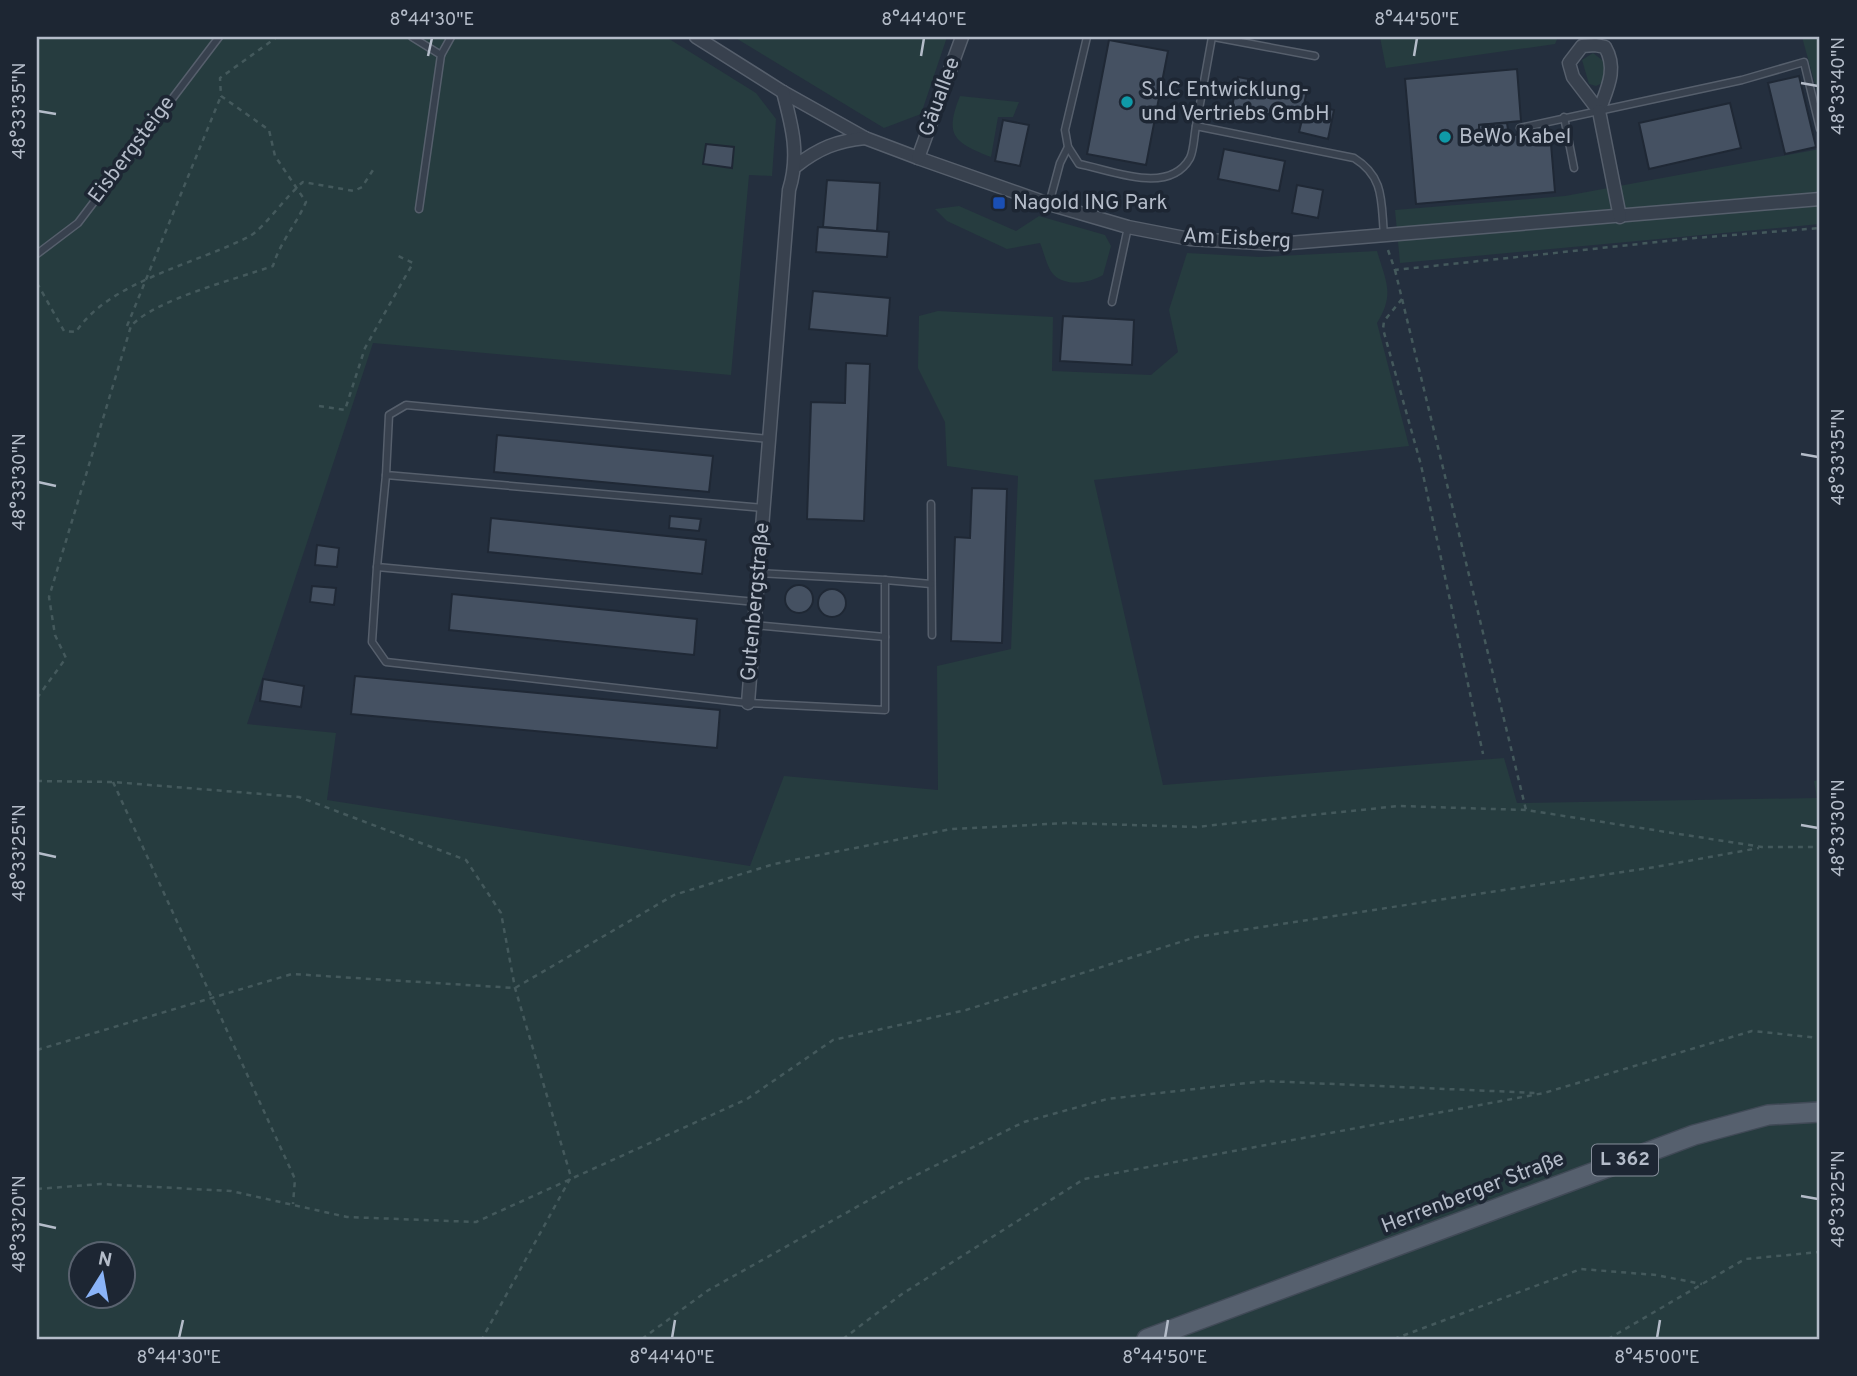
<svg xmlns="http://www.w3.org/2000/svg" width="1857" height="1376" font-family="Overpass,sans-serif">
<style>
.green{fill:#263c3f;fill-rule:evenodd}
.building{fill:#455162;stroke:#1f2835;stroke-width:2}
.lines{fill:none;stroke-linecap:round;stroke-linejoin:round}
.service-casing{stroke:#565f6c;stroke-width:9}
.minor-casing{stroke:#565f6c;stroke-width:15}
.primary-casing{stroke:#414a57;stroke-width:22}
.path{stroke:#44595c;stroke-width:2.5;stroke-dasharray:5 5;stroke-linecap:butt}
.service{stroke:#38414e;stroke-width:6}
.minor{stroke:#38414e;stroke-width:12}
.primary{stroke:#56606e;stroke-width:19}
.ticks{fill:none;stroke:#b4bcc9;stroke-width:2.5}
.culture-dot{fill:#0f9aa8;stroke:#1d2633;stroke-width:2.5}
.transit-dot{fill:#1a4fb4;stroke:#1d2633;stroke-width:2.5}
.labels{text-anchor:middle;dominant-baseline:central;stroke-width:7;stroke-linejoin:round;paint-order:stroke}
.shield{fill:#1d2633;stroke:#878f9c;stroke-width:2}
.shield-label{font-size:19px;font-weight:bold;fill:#b4bcc9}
.poi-label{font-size:21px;fill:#b4bcc9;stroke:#1d2633;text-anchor:start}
.street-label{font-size:21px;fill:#b4bcc9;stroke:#1d2633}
.neatline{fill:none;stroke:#b4bcc9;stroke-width:2.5}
.ticks-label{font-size:18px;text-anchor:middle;fill:#b4bcc9}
</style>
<rect width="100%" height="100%" fill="#242f3e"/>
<g class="green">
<path d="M37,37H229L237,39L239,37H666L756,93L776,119L772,176L749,175L731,375L373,343L247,724L336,733L327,800L750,866L784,776L938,790L937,666L1011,649L1018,476L947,466L945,422L918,368L919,316L938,311L1053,317L1052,371L1151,375L1178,352L1169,310L1187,253L1260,257L1377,251C1386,282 1395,294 1377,323L1409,446L1094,480L1163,785L1504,758L1517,803L1817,798L1814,781L1820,780V1339H37ZM80,1254H122V1296H80Z"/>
<polygon points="734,37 842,39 843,37 947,37 921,114 884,128"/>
<polygon points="1380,37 1558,37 1555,44 1386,68"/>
<polygon points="1802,37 1820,37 1820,102"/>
<polygon points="1593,53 1606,63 1602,83 1596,86 1589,84 1582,60"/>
<path d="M960,96L1019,102L1013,117H998L991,157C954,142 944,136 960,96Z"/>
<polygon points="1820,149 1820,224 1400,263 1395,210 1565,196"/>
<path d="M959,206L1016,231L1039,216L1105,235L1111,246L1103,275C1090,283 1066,287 1054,275C1047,268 1044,252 1040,243L1007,249L947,221L935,209Z"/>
</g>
<g class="building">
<polygon points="1109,40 1168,51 1146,165 1087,154"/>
<polygon points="1517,69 1521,121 1479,125 1480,138 1550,132 1555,192 1416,204 1405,79"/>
<polygon points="1799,76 1816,147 1785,154 1768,83"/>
<polygon points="1238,77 1307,90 1301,120 1232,107"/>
<polygon points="1730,103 1741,148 1649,169 1639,123"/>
<polygon points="1306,104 1334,110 1328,139 1299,132"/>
<polygon points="1003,120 1029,125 1020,166 995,161"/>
<polygon points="1507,123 1509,136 1480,138 1479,125"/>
<polygon points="706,144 734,147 732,168 703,164"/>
<polygon points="1224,149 1285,161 1279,191 1218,179"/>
<polygon points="827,180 880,183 877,231 823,227"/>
<polygon points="1297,185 1323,190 1318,218 1292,213"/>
<polygon points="818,227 889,232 887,257 816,252"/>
<polygon points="813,291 890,298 887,336 809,329"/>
<polygon points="1063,316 1134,320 1132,365 1060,361"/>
<polygon points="846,363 870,364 864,521 807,519 811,402 845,403"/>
<polygon points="497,435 713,456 709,492 494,472"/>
<polygon points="972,488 1007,489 1002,643 951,641 955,537 970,538"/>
<polygon points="670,516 701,519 699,531 669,528"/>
<polygon points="491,518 706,540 702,574 488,552"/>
<polygon points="317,545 339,548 337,567 315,565"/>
<circle cx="799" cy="599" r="14"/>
<polygon points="312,586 336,588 334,605 310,602"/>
<circle cx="832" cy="603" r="14"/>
<polygon points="452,594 697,619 694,655 449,630"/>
<polygon points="355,676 720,710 717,748 351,714"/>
<polygon points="263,679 304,686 301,707 260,701"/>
</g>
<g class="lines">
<g class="service-casing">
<g id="service">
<polyline points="412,37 441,55 419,209"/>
<path d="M1087,37L1065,130L1068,147L1079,164C1111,170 1169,196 1190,158C1194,150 1194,136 1196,126L1354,158C1385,177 1381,202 1384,235"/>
<polyline points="1214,37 1315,56"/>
<polyline points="441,55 451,37"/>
<polyline points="1564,117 1574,168"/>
<polyline points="1196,126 1212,37"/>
<polyline points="1520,128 1742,80 1804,62 1820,129"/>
<polyline points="1049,204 1060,163 1068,147"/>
<polyline points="37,254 78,223 219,37"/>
<polyline points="1112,302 1128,227"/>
<polyline points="386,475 377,567 756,602"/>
<polyline points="931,504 932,635"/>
<polyline points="764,508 386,475 389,415 406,405 769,439"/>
<polyline points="377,567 372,642 386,662 748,703 885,710 885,580 758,573"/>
<polyline points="885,580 931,584"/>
<polyline points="754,625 885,637"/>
</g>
</g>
<g class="minor-casing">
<g id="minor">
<polyline points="696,37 783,92 865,138 918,158 1049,204 1128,227 1190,239 1277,244 1820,199"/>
<path d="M1595,45L1605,47C1618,69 1607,89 1599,111L1573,77L1569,63L1582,46Z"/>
<polyline points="1599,111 1620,217"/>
<polyline points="918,158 962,37"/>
<path d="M796,166C819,148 837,141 865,138"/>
<path d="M748,703L789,190C800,155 792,126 783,92"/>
</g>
</g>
<g class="primary-casing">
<polyline id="primary" points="1147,1339 1694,1135 1768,1115 1820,1112"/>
</g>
<g class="path">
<polyline points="1388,250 1395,270 1695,238 1820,228"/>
<polyline points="1395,270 1526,810"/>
<path d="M37,283L64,331L76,332C109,281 199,263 250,236C264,228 287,195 303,182L354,191L362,187L373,170"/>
<polyline points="1402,299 1384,321 1383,329 1421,465 1483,754"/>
<polyline points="127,326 221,96"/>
<polyline points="319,406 345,410 365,348 413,263 396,255"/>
<path d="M37,698L66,658L55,635L49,597L131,326C154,300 236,279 273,266C280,242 296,225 306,202L275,156L269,130L221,96L220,78L277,37"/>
<polyline points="37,781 113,782 299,797 466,860 501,913 515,988 571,1177 482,1339"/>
<polyline points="113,782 295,1179 293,1204"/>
<polyline points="37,1050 292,974 515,988 674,895 774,864 951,829 1069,823 1196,827 1399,806 1526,810 1762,847 1820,847"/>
<polyline points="37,1189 100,1184 231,1191 347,1217 476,1222 747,1099 833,1040 966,1010 1196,937 1655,867 1759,848"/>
<polyline points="642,1339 707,1291 894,1186 1024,1122 1107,1099 1265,1081 1537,1093"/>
<polyline points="843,1339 902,1294 1084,1179 1544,1093 1752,1031 1820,1038"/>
<polyline points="1394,1339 1581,1269 1656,1275 1702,1284"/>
<polyline points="1608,1339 1745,1259 1820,1252"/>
</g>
<use href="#service" class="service"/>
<use href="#minor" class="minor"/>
<use href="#primary" class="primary"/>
</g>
<path class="ticks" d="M428,56L432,38M921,56L924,38M1414,56L1417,38M1801,83L1818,86M38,111L56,114M1801,454L1818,457M38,482L56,486M1801,825L1818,828M38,853L56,857M1801,1196L1818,1199M38,1224L56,1228M179,1338L183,1320M672,1338L675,1320M1165,1338L1168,1320M1657,1338L1660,1320"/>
<g class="culture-dot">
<circle cx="1127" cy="102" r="7"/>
<circle cx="1445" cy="137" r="7"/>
</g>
<rect class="transit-dot" x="992" y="196" width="14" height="14" rx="3.5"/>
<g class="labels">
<rect class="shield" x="1592" y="1144.5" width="66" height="31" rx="5"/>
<g class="shield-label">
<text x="1625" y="1160">L 362</text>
</g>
<g class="poi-label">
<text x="1141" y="90">S.I.C Entwicklung-<tspan x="1141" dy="24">und Vertriebs GmbH</tspan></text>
<text x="1459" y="137">BeWo Kabel</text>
<text x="1013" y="203">Nagold ING Park</text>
</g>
<g class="street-label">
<text transform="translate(940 97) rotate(-70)">Gäuallee</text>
<text transform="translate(132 150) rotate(-53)">Eisbergsteige</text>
<text transform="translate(1237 239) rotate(3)">Am Eisberg</text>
<text transform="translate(756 602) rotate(-85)">Gutenbergstraße</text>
<text transform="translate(1473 1193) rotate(-21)">Herrenberger Straße</text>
</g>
</g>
<rect width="1857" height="1376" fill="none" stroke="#1d2633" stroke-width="77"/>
<g transform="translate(102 1275) rotate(11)"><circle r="33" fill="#1d2633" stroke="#59626f" stroke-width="2"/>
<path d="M0-5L12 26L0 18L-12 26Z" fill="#8ab4f8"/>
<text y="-10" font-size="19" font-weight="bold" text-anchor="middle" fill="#b4bcc9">N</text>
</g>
<rect x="38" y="38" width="1780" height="1300" class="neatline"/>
<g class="ticks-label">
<text x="432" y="25">8°44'30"E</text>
<text x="924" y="25">8°44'40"E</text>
<text x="1417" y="25">8°44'50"E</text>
<text transform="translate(1838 86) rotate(-90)" y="6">48°33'40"N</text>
<text transform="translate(19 111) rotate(-90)" y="6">48°33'35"N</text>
<text transform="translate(1838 457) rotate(-90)" y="6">48°33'35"N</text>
<text transform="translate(19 482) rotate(-90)" y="6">48°33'30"N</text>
<text transform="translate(1838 828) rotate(-90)" y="6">48°33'30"N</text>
<text transform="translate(19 853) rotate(-90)" y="6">48°33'25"N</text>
<text transform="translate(1838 1199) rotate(-90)" y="6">48°33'25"N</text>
<text transform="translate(19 1224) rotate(-90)" y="6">48°33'20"N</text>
<text x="179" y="1363">8°44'30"E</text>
<text x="672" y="1363">8°44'40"E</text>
<text x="1165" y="1363">8°44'50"E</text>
<text x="1657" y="1363">8°45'00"E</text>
</g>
</svg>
